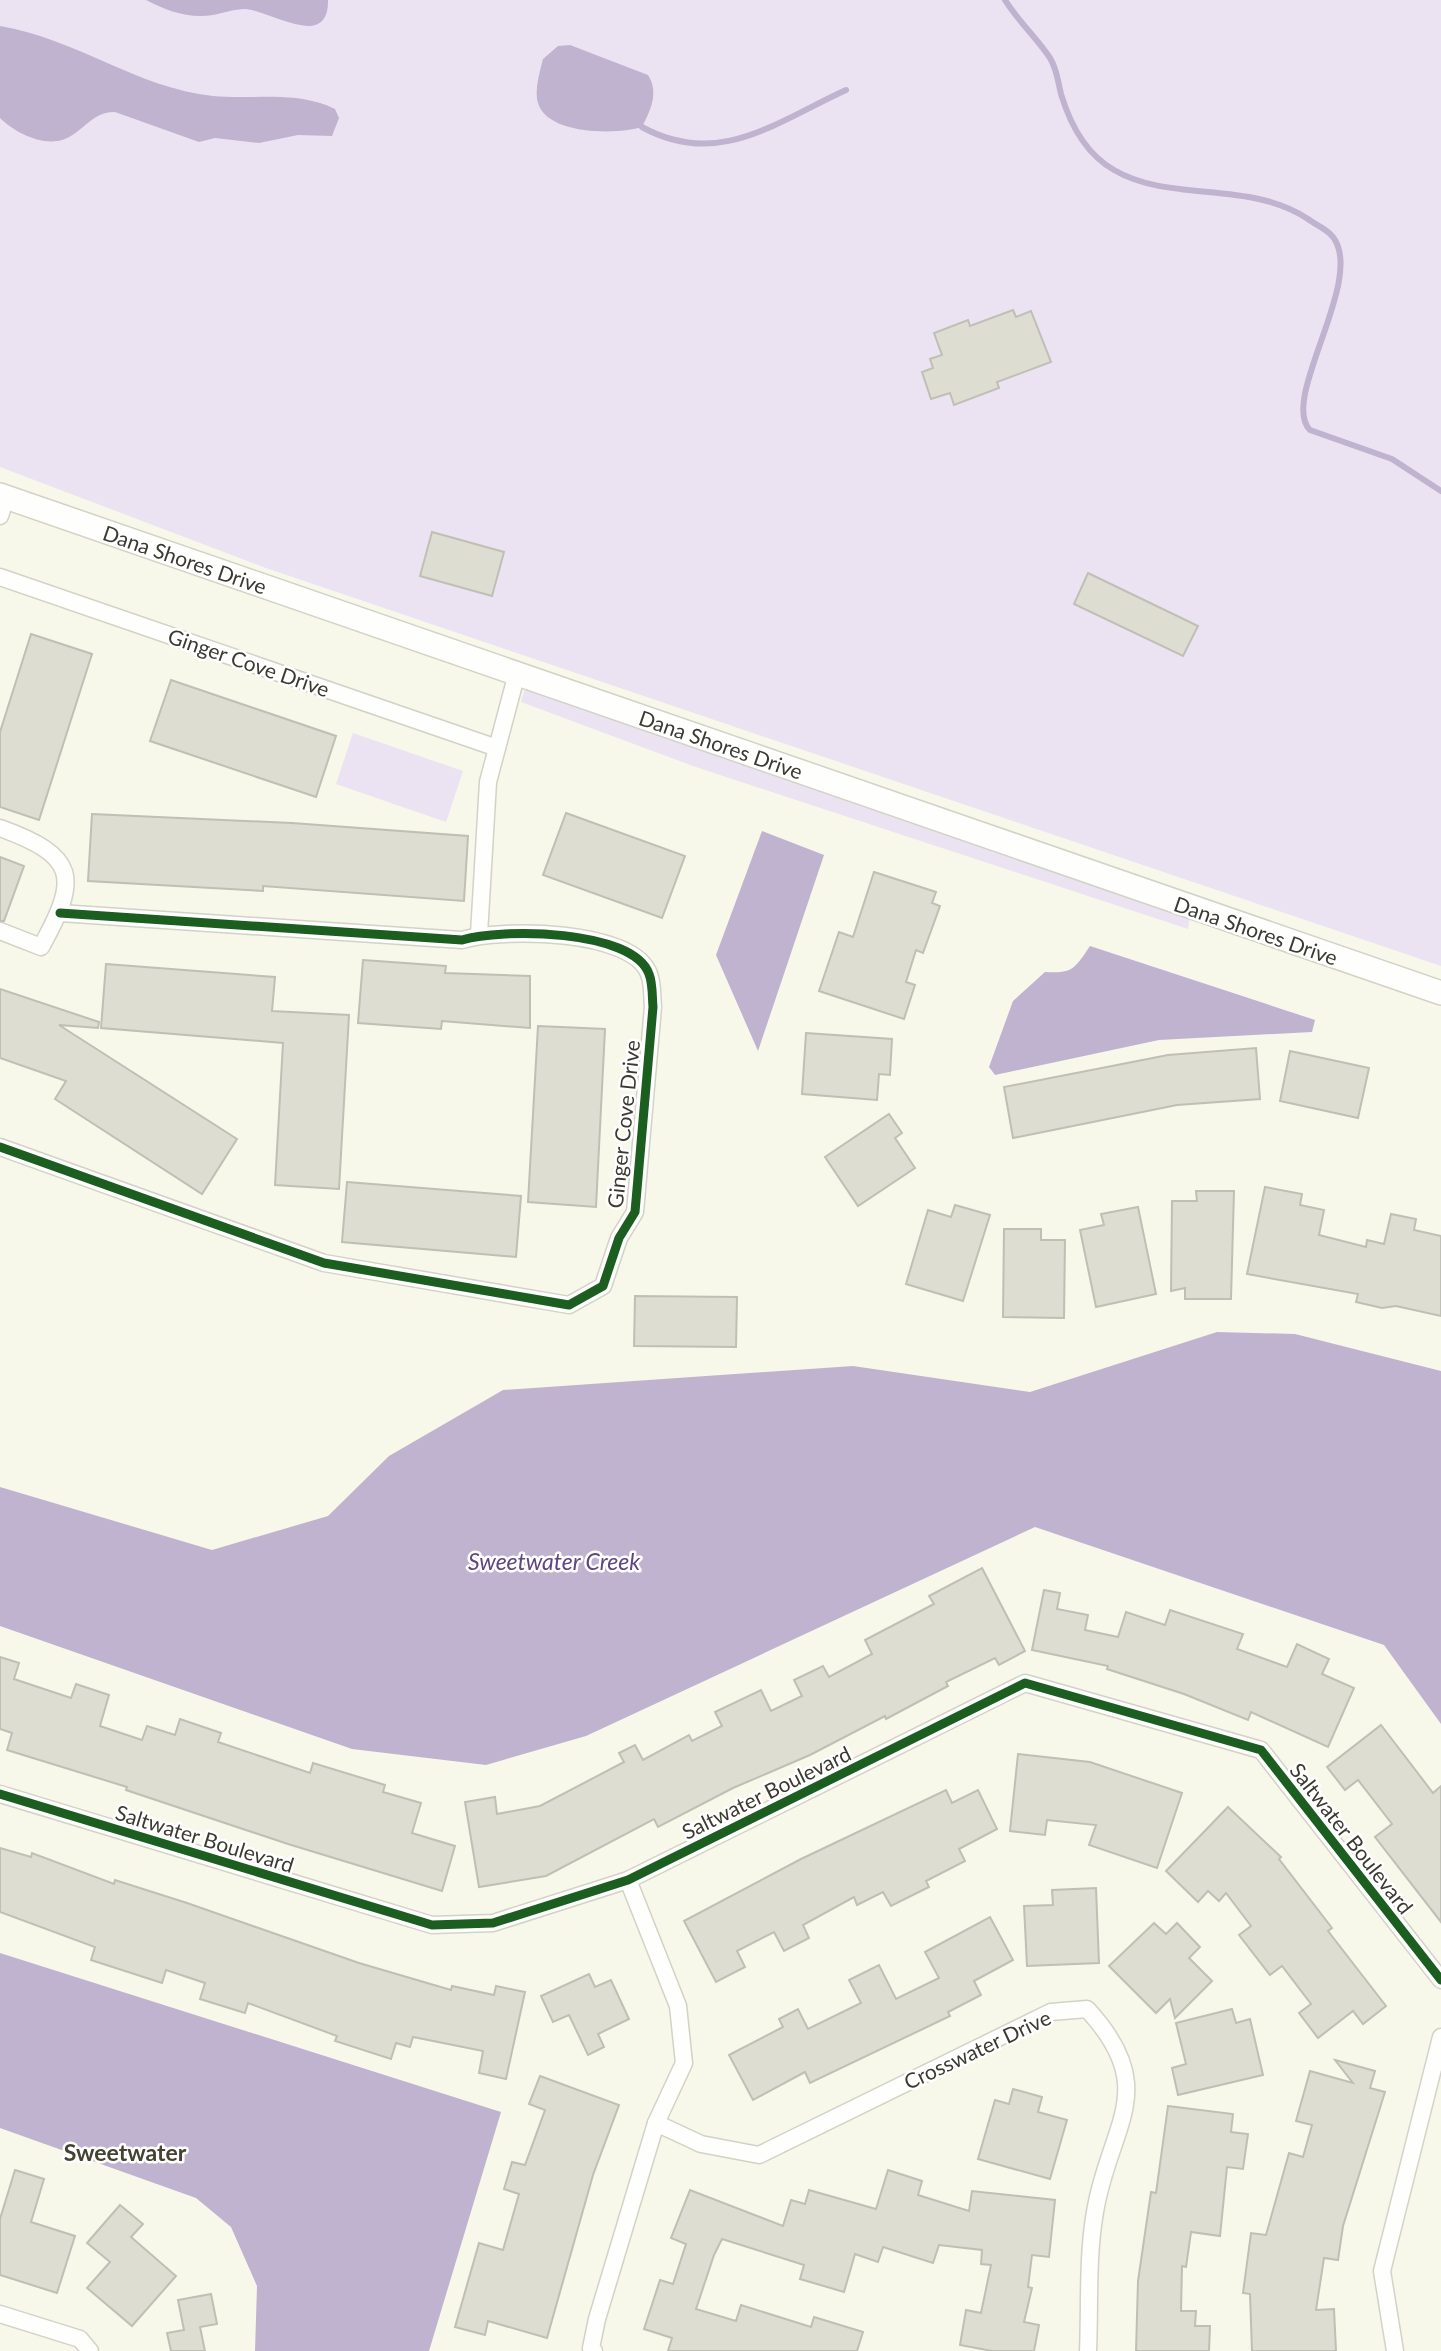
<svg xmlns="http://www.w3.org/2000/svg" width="1441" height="2351" font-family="Lato,sans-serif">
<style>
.green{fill:#ebe3f1}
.water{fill:#c0b3cf}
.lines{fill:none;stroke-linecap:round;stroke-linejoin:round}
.stream{stroke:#c0b3cf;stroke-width:6}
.building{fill:#ddddd2;stroke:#bfbfb5;stroke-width:2}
.street-casing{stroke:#d2d2c7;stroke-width:19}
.secondary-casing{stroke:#d2d2c7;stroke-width:26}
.street{stroke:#fefefc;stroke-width:16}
.secondary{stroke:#fefefc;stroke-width:23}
.cycleway-casing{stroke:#fff;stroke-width:13}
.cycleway{stroke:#1b5e20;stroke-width:9}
.labels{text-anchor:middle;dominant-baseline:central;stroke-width:5;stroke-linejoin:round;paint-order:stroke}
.street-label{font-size:21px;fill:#3b3a31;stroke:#fff}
.water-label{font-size:23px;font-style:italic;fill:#5f4581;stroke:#fff}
.neighbourhood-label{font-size:23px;font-weight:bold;fill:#44432f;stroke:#fff}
</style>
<rect width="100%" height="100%" fill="#f7f7ea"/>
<g class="green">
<polygon points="0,0 1441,0 1441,966 266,568 0,467"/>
<polygon points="525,688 1190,918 1188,929 693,766 521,702"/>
<polygon points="353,733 463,771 446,822 336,784"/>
</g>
<g class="water">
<path d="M146,0H328C329,52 269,10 245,9C235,9 223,13 213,15C189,19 167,11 146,0Z"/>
<path d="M0,26C75,38 137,88 213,96C254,100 296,90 335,109L339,118L332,136L298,135L259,143L215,138L199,142L115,112C92,111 82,134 62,140C41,146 14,132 0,118Z"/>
<path d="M570,45L648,75C659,92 651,110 642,127C617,135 547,135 538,103C534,91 540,71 543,59L558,46Z"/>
<polygon points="762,831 824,855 758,1051 716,955"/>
<path d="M1090,946L1315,1020L1312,1032L1159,1040L995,1075L989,1067L1013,1001L1045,972C1073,974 1075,968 1090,946Z"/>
<polygon points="1217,1332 1295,1334 1441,1371 1441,1724 1384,1645 1035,1527 586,1736 486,1765 352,1749 0,1626 0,1487 212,1550 328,1516 389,1456 503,1390 853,1366 1030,1392"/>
<polygon points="0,1953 501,2112 429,2351 255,2351 257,2286 231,2227 196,2198 0,2128"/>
</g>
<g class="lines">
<g class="stream">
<path d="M1005,0C1018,21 1037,38 1050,58C1057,69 1058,82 1061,94C1070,124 1086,154 1114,170C1170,203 1250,180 1308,219C1316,225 1327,229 1333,237C1366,280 1279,399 1310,430L1392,459L1441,491"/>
<path d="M642,127C718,169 776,122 846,90"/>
</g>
</g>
<g class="building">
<polygon points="1013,310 1016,317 1031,311 1051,362 997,382 999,388 954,405 950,393 931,399 922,372 933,368 930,359 942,355 934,333 968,320 970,326"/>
<polygon points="432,532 504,552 492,596 420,576"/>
<polygon points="1088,573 1198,626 1183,656 1074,604"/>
<polygon points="31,634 92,654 39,820 0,807 0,732"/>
<polygon points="171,680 336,736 316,797 150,741"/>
<polygon points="566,813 685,856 662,918 543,875"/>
<polygon points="92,814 292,823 468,836 464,901 263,886 263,891 88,881"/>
<polygon points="0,857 24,866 4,921 0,921"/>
<polygon points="874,872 936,892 932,903 940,906 923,953 916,950 906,982 915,985 904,1019 819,991 839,932 853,937"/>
<polygon points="363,960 446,966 445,973 530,976 530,1028 442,1021 441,1029 358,1023"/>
<polygon points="106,964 275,977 272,1011 349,1015 339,1189 275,1185 283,1043 101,1028"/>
<polygon points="0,989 99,1022 98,1028 59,1025 237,1139 202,1194 55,1099 66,1081 0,1058"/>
<polygon points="538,1026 605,1029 596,1207 528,1202"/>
<polygon points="806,1033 892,1039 890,1075 879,1074 877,1100 802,1094"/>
<polygon points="1256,1048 1260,1099 1177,1105 1013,1138 1004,1087 1168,1055"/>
<polygon points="1290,1051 1369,1068 1358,1118 1280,1101"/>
<polygon points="889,1114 902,1133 895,1138 915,1168 858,1206 825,1157"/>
<polygon points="347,1182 521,1196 516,1257 342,1242"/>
<polygon points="1265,1187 1302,1194 1300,1205 1324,1210 1319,1235 1366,1247 1367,1240 1384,1244 1391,1214 1416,1219 1414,1230 1441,1236 1441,1316 1396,1306 1382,1308 1356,1302 1358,1294 1247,1274"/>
<polygon points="1196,1191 1234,1191 1231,1299 1185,1299 1185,1288 1171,1291 1172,1201 1197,1201"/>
<polygon points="955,1205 990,1215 963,1301 906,1284 928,1210 951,1217"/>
<polygon points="1138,1207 1156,1294 1096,1307 1080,1230 1104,1225 1101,1214"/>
<polygon points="1004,1229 1041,1229 1041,1240 1065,1240 1064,1318 1003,1317"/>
<polygon points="635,1296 737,1297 736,1347 634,1346"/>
<polygon points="982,1568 1025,1651 999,1665 995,1658 946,1682 948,1686 886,1719 885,1716 810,1755 733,1788 658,1827 654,1819 546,1876 479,1887 465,1802 495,1797 497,1814 540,1806 624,1762 619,1753 635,1745 643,1760 689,1735 692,1741 722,1726 715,1712 761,1690 771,1711 802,1696 794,1680 823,1666 829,1677 872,1654 865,1640 934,1604 929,1596"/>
<polygon points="1044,1590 1060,1593 1057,1609 1088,1615 1085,1630 1118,1637 1126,1612 1165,1625 1170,1610 1243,1634 1237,1649 1287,1667 1297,1644 1329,1659 1322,1674 1354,1688 1328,1747 1251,1712 1248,1720 1184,1694 1107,1669 1108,1666 1032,1650"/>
<polygon points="0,1657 19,1663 14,1679 71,1698 76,1684 109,1695 100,1726 142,1740 147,1726 175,1735 180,1719 221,1733 218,1742 310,1773 313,1763 385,1785 383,1792 421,1803 412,1833 455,1846 442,1891 288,1844 126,1790 127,1787 7,1750 12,1733 0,1729"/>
<polygon points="1381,1725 1433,1793 1441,1786 1441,1922 1375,1837 1392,1824 1358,1780 1345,1790 1327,1767"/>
<polygon points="1018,1754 1090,1762 1182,1793 1157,1868 1089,1845 1096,1825 1047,1820 1045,1835 1010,1831"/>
<polygon points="946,1790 952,1803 978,1790 997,1829 959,1849 965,1861 926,1881 929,1887 891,1906 883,1892 857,1905 854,1897 803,1925 809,1938 784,1951 774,1932 737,1951 745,1967 716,1982 684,1921 801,1859"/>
<polygon points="1228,1807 1281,1857 1279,1859 1332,1928 1328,1931 1386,2006 1363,2024 1353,2011 1318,2038 1299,2013 1311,2004 1282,1966 1270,1975 1239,1935 1251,1926 1226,1893 1219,1901 1208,1891 1198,1902 1166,1871"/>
<polygon points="0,1848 31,1857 32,1853 114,1884 115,1880 187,1903 359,1963 451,1990 452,1986 494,1995 496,1986 525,1992 506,2079 479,2073 483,2051 413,2037 410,2047 396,2043 391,2059 335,2041 337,2036 248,2003 245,2013 200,1999 205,1983 166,1970 162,1983 91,1960 95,1947 0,1912"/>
<polygon points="1096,1888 1099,1963 1027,1966 1024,1906 1053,1905 1052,1890"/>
<polygon points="990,1917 1013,1960 974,1981 981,1995 948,2012 950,2016 810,2083 805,2072 753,2100 729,2055 783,2027 779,2019 798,2009 808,2029 861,2003 849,1980 879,1965 896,1999 939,1978 925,1952"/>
<polygon points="1154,1923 1166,1934 1177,1923 1200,1947 1189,1958 1212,1981 1175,2018 1170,1999 1156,2013 1109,1966"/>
<polygon points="589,1974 595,1987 611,1980 629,2019 598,2034 604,2047 588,2055 569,2015 553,2022 541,1996"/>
<polygon points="1232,2009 1236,2023 1250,2019 1263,2075 1178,2095 1172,2068 1186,2064 1176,2023"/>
<polygon points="1335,2060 1375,2071 1370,2088 1385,2092 1343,2226 1338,2260 1324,2258 1316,2310 1334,2309 1336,2351 1252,2351 1250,2294 1243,2293 1251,2233 1266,2235 1289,2153 1303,2157 1312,2125 1296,2121 1310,2071 1353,2083"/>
<polygon points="540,2076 619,2105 593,2175 547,2338 488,2321 485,2335 455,2327 479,2243 503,2250 519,2194 504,2189 512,2162 525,2165 545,2110 529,2104"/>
<polygon points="1013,2089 1042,2097 1038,2112 1067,2120 1050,2179 978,2159 995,2100 1009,2104"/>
<polygon points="1168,2106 1233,2114 1231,2132 1248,2134 1243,2169 1227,2167 1220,2236 1191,2232 1186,2267 1182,2266 1181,2311 1196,2311 1195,2326 1210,2326 1209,2351 1136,2351 1138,2281 1151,2192 1156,2193"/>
<polygon points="15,2170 44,2179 31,2222 75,2236 57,2293 0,2275 0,2219"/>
<polygon points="888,2170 922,2181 918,2195 969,2211 972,2191 1055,2200 1049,2257 1032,2255 1028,2287 1032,2288 1024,2322 1039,2325 1034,2351 992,2351 960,2345 966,2310 981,2313 991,2265 981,2264 982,2250 939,2245 933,2263 883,2247 878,2262 855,2254 844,2292 800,2279 804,2265 722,2239 714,2255 696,2309 736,2321 741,2305 811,2327 814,2317 863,2332 857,2351 668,2351 672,2338 644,2329 660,2280 673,2284 686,2244 671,2238 690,2190 783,2226 791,2200 805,2204 809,2190 876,2209"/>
<polygon points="120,2205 143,2224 131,2237 176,2276 132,2326 87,2288 110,2262 87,2243"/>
<polygon points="211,2294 217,2324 200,2327 205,2351 171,2351 167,2333 184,2330 178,2300"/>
</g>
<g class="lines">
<g class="street-casing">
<g id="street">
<polyline points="0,516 6,497"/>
<polyline points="0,577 497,748"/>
<path d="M0,828C77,856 80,877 41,947L0,931"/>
<polyline points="479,934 488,782 517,673"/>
<path d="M0,1147L324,1263L569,1305L603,1286L619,1238L635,1212L653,1007C652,997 653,984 649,974C633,929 500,928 462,940L60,913"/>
<polyline points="0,1794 432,1925 493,1923 628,1880 1025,1683 1261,1750 1441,1980"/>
<path d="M656,2123L701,2144L759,2155L1051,2012L1087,2009C1162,2090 1109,2125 1095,2212C1087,2257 1090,2306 1088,2351"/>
<polyline points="0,2314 80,2339 90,2351"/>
<polyline points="594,2351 591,2348 597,2319 656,2123 684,2063 678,2006 628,1880"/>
<polyline points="1395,2351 1382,2271 1441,2037"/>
</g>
</g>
<g class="secondary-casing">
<polyline id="secondary" points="0,495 1441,993"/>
</g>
<use href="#street" class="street"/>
<use href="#secondary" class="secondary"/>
<g class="cycleway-casing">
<g id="cycleway">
<path d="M0,1147L324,1263L569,1305L603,1286L619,1238L635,1212L653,1007C652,997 653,984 649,974C633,929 500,928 462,940L60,913"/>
<polyline points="0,1794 432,1925 493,1923 628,1880 1025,1683 1261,1750 1441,1980"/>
</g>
</g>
<use href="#cycleway" class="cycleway"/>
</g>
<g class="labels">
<g class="street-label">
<text transform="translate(185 559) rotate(19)">Dana Shores Drive</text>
<text transform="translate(249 662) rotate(19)">Ginger Cove Drive</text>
<text transform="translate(721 744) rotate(19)">Dana Shores Drive</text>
<text transform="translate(1256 930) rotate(19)">Dana Shores Drive</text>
<text transform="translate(623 1124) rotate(-84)">Ginger Cove Drive</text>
<text transform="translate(766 1792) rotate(-26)">Saltwater Boulevard</text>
<text transform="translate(205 1838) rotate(17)">Saltwater Boulevard</text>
<text transform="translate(1352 1838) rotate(52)">Saltwater Boulevard</text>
<text transform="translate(977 2049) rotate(-25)">Crosswater Drive</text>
</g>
<g class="water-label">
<text x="554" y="1561">Sweetwater Creek</text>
</g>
<g class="neighbourhood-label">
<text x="125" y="2152">Sweetwater</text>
</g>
</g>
</svg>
